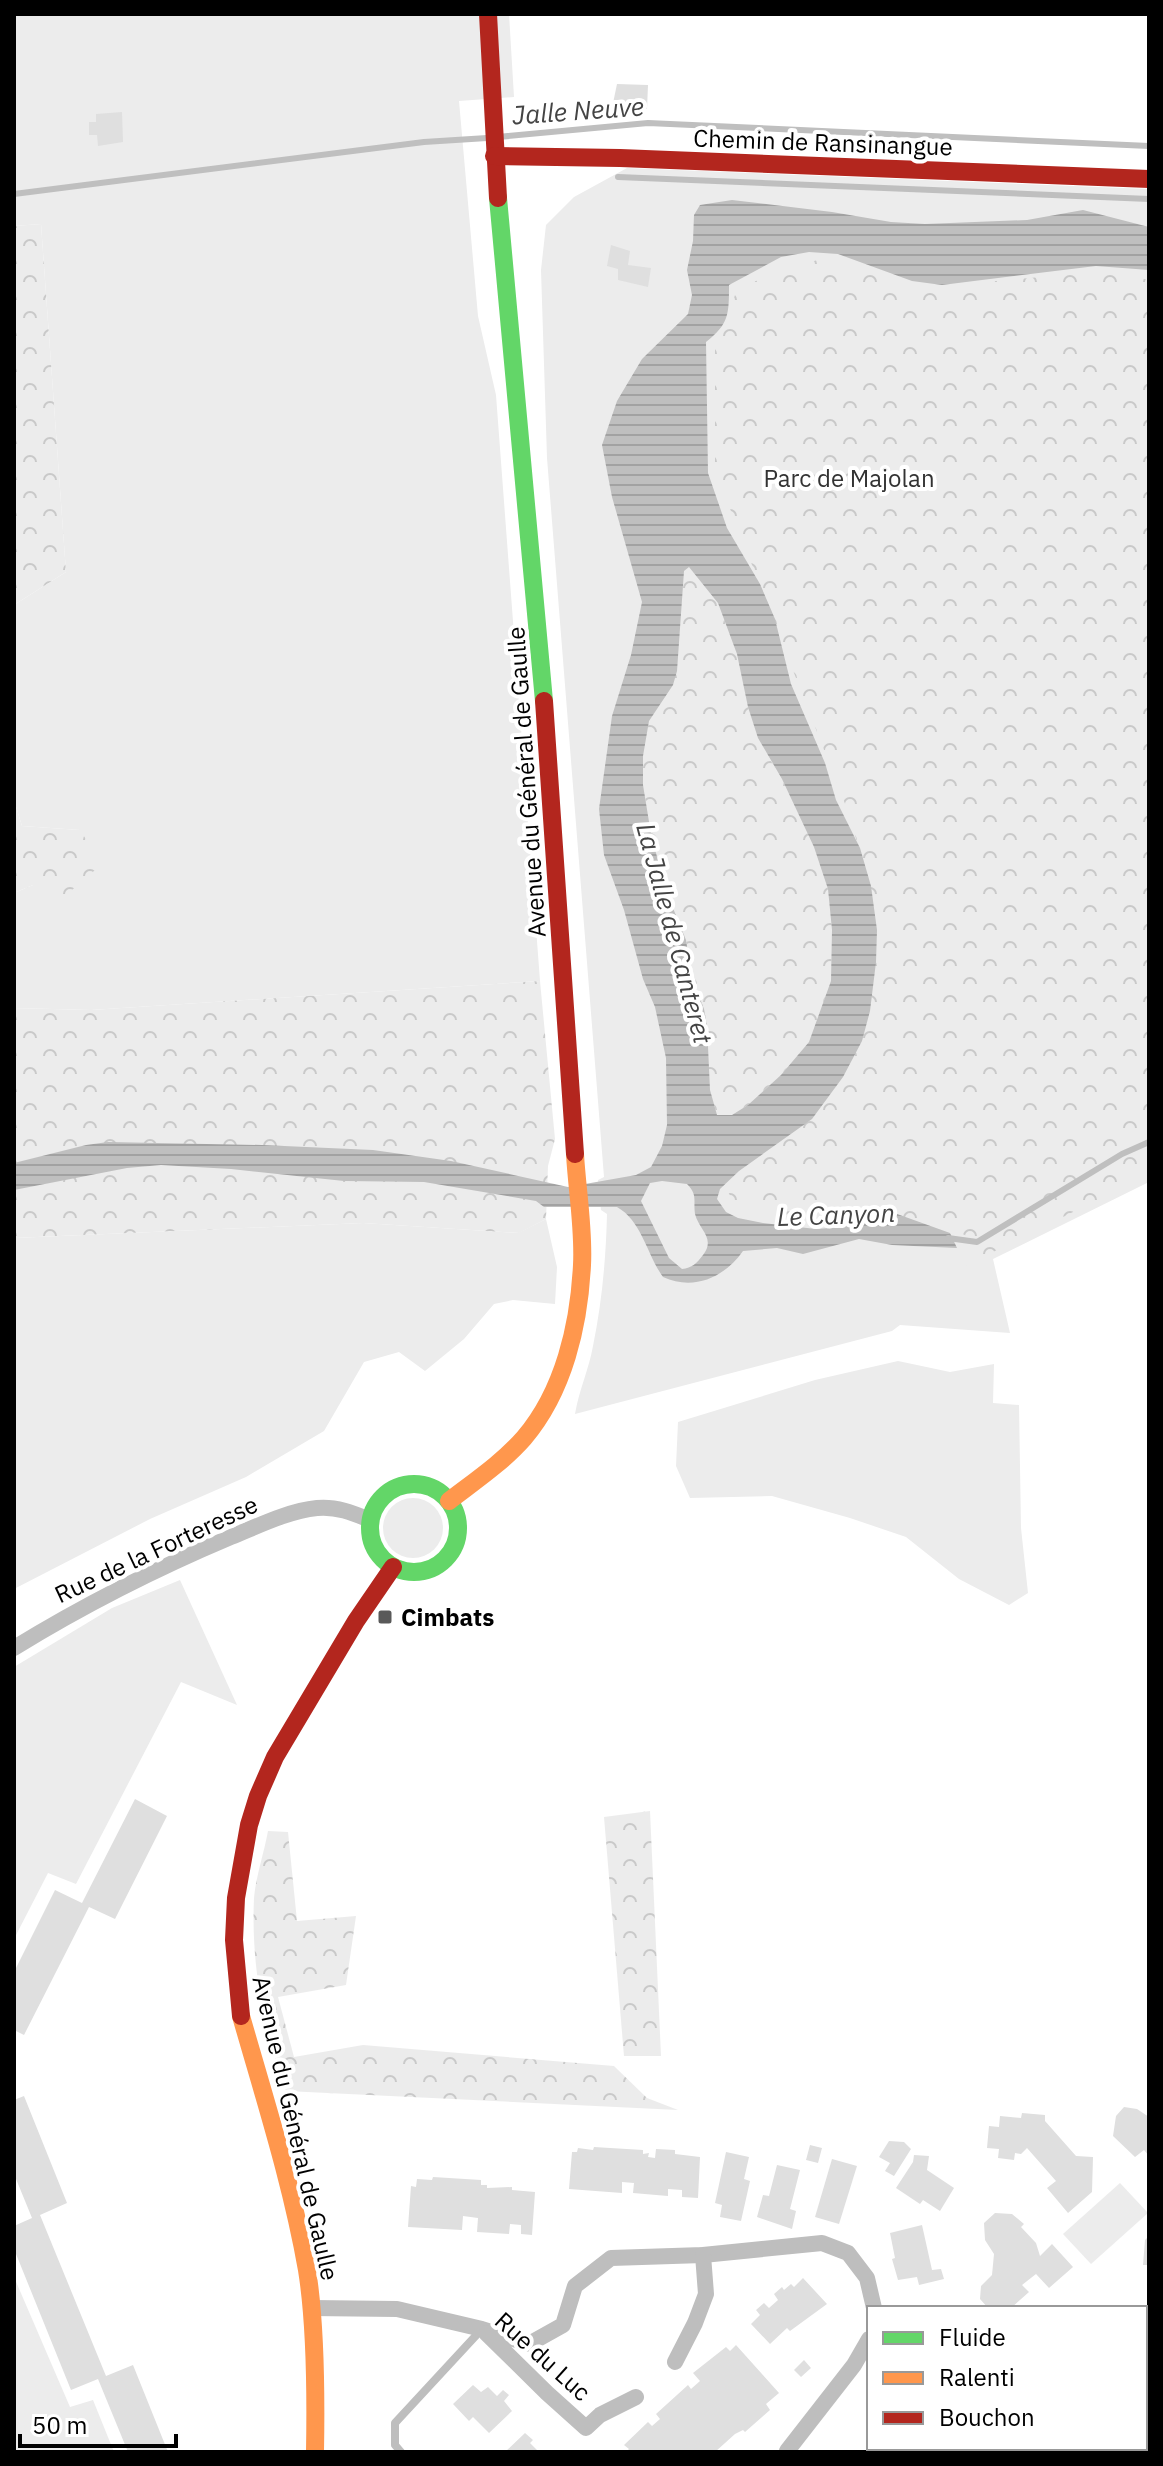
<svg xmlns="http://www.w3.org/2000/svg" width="1163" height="2466" font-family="'IBM Plex Sans',sans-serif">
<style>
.green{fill:#ececec}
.forest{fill:url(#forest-crowns)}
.water{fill:url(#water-rules);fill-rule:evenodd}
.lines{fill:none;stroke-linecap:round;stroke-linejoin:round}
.stream{stroke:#bfbfbf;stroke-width:6}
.building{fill:#dfdfdf}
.lane{stroke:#bebebe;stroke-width:8}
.street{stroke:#bebebe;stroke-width:16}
.fast{stroke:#63d668;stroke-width:18}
.slow{stroke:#ff974d;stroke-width:18}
.jam{stroke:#b3261e;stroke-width:18}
.poi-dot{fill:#595959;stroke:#fff;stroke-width:3}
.labels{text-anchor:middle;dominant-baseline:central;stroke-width:8;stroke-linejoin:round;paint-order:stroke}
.street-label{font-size:24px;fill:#000;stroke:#fff}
.park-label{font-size:24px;fill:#333;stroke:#fff}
.poi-label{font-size:24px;font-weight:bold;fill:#000;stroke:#fff;text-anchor:start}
.water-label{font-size:26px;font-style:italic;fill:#444;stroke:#fff}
</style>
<defs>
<pattern id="forest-crowns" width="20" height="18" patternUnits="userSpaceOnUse" patternTransform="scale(2)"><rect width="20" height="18" fill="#ececec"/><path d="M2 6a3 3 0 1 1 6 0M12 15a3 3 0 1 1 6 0" fill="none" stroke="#c9c9c9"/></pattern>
<pattern id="water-rules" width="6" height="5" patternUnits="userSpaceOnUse" patternTransform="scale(2)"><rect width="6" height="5" fill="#bfbfbf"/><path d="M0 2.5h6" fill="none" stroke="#a2a2a2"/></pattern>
</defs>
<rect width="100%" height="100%" fill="#fff"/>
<g class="green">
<polygon points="14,14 509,14 514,97 459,101 478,316 496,395 540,981 91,1010 14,1008 14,893 33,885 80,830 22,826 14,800 14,605 66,572 41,224 14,226"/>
<path d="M627,168L1149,189V1182L993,1259L1010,1333L900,1325L892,1331L575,1414C579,1390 589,1369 593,1346C602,1302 606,1258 607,1214L601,1210L598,1180L604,1177L547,458L541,270L546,225L574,197Z"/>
<polygon points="546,1219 557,1267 555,1304 513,1300 494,1304 464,1339 425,1371 399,1352 364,1362 324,1431 246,1477 150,1519 14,1589 14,1238 363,1223 518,1233"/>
<polygon points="898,1361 950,1372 994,1364 993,1403 1019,1405 1021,1528 1028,1593 1009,1605 959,1579 906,1537 850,1518 772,1496 690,1498 676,1466 678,1422 815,1380"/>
<circle cx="413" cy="1528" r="30"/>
<polygon points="180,1580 237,1705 181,1682 76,1884 48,1873 14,1939 14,1667 112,1608"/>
<polygon points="1120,2183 1148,2213 1091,2264 1063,2234"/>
<polygon points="14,2277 70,2407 93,2400 114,2452 14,2452"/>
</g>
<g class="forest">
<polygon points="41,224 66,572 14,605 14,226"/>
<polygon points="823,258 919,288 1107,271 1149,280 1149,1174 963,1267 965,1235 866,1206 816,1222 737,1208 727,1190 841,1088 882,929 849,814 715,470 715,349 738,287"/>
<polygon points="690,567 718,603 737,654 748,707 772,763 782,779 814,847 828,889 832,930 831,981 809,1042 781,1075 748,1105 732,1115 717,1115 710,1090 707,1025 704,1009 692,978 686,940 666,891 651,834 643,784 643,756 649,721 677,671 684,571"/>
<polygon points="14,800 22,826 80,830 102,864 65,896 33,885 14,893"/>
<polygon points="540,981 555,1139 548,1166 546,1219 519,1233 363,1223 14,1238 14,1008 91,1010"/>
<polygon points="650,1811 661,2056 624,2056 604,1817"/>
<path d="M268,1831L288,1832L297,1921L356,1916L346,1985L278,1997L294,2057L363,2045L614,2066L647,2098L678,2110L286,2091C263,2029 251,1964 254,1898C256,1876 264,1853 268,1831Z"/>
</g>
<path class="water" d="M732,200L832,212L891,222L925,224L1027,220L1083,210L1149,227V270L1096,266L942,285L912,281L838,254L809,252L781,257L729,285C729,314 729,324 706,342L708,473L727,528L760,584L775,619L791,684L825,763L836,800L860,848L871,886L877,930L876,962L870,1011L862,1041L843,1077L812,1119L739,1171L720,1189L717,1199L726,1212L738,1218L763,1223L816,1229L843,1227L864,1212L886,1210L950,1233L957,1248L892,1245L859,1239L803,1254L777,1248L743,1251C724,1278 693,1291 663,1277C647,1255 642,1221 617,1207H544L536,1201L424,1182L344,1181L231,1169L161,1165L127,1168L14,1190V1163L86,1145L108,1142L262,1145L373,1150L451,1161L568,1187L636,1175L651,1167L662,1146L667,1125L666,1058L655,1007L643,979L624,910L604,855L599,809L612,716L631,655L642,602L612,497L602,445L617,401L642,359L688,314L692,295L687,270L693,241L694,215L700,205ZM689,567L718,603L737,654L748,707L758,738L782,779L814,847L828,889L832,930L831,981L809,1042L781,1075L748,1105L732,1115H717L710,1090L707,1025L704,1009L692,978L686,940L666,891L651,834L643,785V756L649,721L673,685L677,671L684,571ZM662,1181L687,1184C698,1195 693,1200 695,1214C699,1230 716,1238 703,1255C697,1263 692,1268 682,1269L669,1258L641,1201L650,1183Z"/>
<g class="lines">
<g class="stream">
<polyline points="498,137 648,123 1149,146"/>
<polyline points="618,177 1149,199"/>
<polyline points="14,194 424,142 487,138"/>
<polyline points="948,1238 977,1242 1122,1154 1149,1142"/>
</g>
</g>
<g class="building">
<polygon points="617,84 648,85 647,109 612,108"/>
<polygon points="122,112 123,142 98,146 97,135 89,135 89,122 96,122 96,114"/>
<polygon points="611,245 630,251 628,265 651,268 648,287 618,280 618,269 607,266"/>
<polygon points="135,1799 167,1816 115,1919 89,1907 24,2035 14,2030 14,1972 55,1890 82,1903"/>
<polygon points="24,2096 67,2203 40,2215 106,2376 133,2365 168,2452 128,2452 98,2379 71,2390 14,2249 14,2226 32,2218 14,2174 14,2100"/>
<polygon points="1124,2107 1137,2109 1149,2117 1149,2156 1144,2150 1135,2157 1113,2136 1116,2116"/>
<polygon points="1022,2113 1045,2115 1045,2121 1076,2156 1093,2157 1092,2192 1068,2213 1047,2188 1056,2181 1027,2148 1021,2154 1015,2153 1014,2160 998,2158 999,2149 987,2148 989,2126 999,2127 1000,2116 1021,2118"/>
<polygon points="889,2141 904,2142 911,2149 894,2176 885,2171 890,2163 879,2157"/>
<polygon points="810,2145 822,2148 818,2163 806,2160"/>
<polygon points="594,2147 643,2150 643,2154 649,2153 648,2157 655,2158 656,2149 675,2150 675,2154 700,2157 698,2198 682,2197 682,2190 668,2189 668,2196 633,2193 634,2183 622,2182 622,2193 569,2189 572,2152 577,2152 578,2148 593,2150"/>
<polygon points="726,2152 749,2157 744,2179 750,2181 741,2221 720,2217 722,2205 715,2203"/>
<polygon points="914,2155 929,2156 927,2170 954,2188 940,2211 923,2200 920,2204 896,2188 913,2162"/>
<polygon points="832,2159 857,2166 839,2224 815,2217"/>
<polygon points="777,2165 800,2170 790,2209 796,2211 792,2229 757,2217 763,2195 769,2196"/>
<polygon points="433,2177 481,2180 481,2185 487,2185 487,2188 512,2187 512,2190 535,2192 532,2235 521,2234 521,2225 510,2224 509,2234 477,2232 478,2218 463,2216 462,2230 408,2227 411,2186 416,2187 417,2179 432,2180"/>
<polygon points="995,2213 1012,2214 1024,2224 1021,2227 1036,2243 1040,2256 1052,2244 1073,2267 1049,2288 1036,2274 1022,2285 1029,2292 1011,2308 988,2308 980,2299 981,2286 992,2275 994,2254 985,2240 984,2223"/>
<polygon points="922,2225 932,2270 941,2269 944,2279 919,2285 917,2277 898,2280 892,2259 895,2258 890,2233"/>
<polygon points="1149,2236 1149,2265 1143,2265 1145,2240"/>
<polygon points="803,2278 827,2304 790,2331 787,2328 770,2344 751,2324 760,2315 756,2310 764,2303 769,2308 778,2300 774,2294 782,2287 784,2290 791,2284 794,2287"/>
<rect x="1145" y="2311" width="4" height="37"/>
<polygon points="736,2345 779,2393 766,2404 770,2410 745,2432 743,2430 735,2434 715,2452 626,2452 629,2449 624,2445 648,2422 652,2426 660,2419 656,2414 688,2385 691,2389 700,2381 693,2373 726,2347 730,2351"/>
<polygon points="804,2360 811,2368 801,2377 794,2370"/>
<polygon points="473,2385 481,2392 488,2387 497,2396 503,2390 509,2395 504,2401 512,2411 489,2433 473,2417 469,2421 453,2404"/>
<polygon points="525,2433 533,2440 530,2443 539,2452 505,2452"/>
<polygon points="914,2448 948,2448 947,2452 913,2452"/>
</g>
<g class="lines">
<polyline class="lane" points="401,2452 395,2445 395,2423 482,2329"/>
<g class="street">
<path d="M14,1648C84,1605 155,1569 231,1537C258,1526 288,1511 317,1508C336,1506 353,1513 370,1520"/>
<polyline points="311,2308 397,2309 482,2329 529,2344 563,2325 575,2286 611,2258 703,2255 822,2243 848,2253 867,2278 874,2308"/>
<polyline points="486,2333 547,2393 586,2428 600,2415 636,2397"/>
<polyline points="675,2362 695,2323 706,2294 703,2255"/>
<polyline points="787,2451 854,2365 869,2339"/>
</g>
<g class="fast">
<polyline points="498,198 544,701"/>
<circle cx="414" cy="1528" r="44"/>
</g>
<g class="slow">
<path d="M449,1501C475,1481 503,1462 524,1438C564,1391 579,1325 582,1265C584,1229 577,1190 575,1154"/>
<path d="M241,2016C265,2100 292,2184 307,2270C316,2326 316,2395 315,2452"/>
</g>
<g class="jam">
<polyline points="488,14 498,198"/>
<polyline points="494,156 620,158 1149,179"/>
<polyline points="544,701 575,1154"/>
<polyline points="241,2016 234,1940 236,1898 249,1825 258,1796 275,1757 356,1621 393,1567"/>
</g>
</g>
<rect class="poi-dot" x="377" y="1609" width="16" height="16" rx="4"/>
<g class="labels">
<g class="street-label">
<text transform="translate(823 142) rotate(2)">Chemin de Ransinangue</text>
<text transform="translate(526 782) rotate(-94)">Avenue du Général de Gaulle</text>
<text transform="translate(156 1549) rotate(-25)">Rue de la Forteresse</text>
<text transform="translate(296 2128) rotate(77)">Avenue du Général de Gaulle</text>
<text transform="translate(543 2356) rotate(42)">Rue du Luc</text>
</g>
<g class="park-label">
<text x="849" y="478">Parc de Majolan</text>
</g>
<g class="poi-label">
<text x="401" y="1617">Cimbats</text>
</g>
<g class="water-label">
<text transform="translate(578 110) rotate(-4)">Jalle Neuve</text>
<text transform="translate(675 933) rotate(75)">La Jalle de Canteret</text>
<text transform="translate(836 1214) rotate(-2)">Le Canyon</text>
</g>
</g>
<rect width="1163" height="2466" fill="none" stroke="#000000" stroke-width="32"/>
<rect x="867" y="2306" width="280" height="144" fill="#ffffff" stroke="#999999" stroke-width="2"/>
<rect x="883" y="2332" width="40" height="12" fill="#63d668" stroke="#999999" stroke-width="2"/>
<text x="939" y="2346" font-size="24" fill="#000000">Fluide</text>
<rect x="883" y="2372" width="40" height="12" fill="#ff974d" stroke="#999999" stroke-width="2"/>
<text x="939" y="2386" font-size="24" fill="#000000">Ralenti</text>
<rect x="883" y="2412" width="40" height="12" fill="#b3261e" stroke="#999999" stroke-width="2"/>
<text x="939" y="2426" font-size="24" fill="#000000">Bouchon</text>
<path d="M20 2434v12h156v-12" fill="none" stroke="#000000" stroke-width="4"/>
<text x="32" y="2434" font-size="24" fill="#000000" stroke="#ffffff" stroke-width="6" paint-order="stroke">50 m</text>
</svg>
